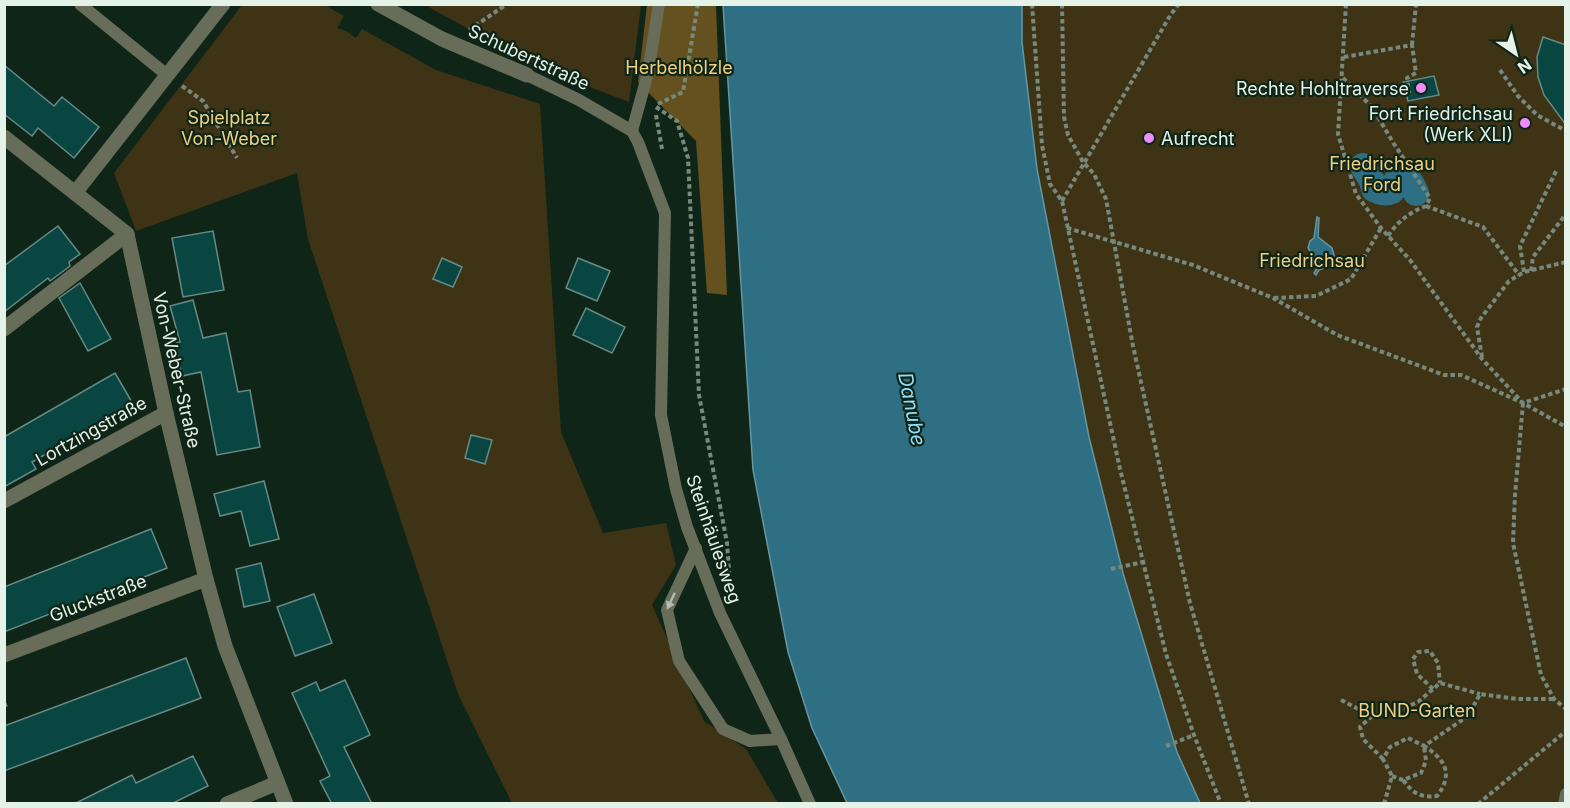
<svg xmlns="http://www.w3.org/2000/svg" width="1570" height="808" font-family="Inter,sans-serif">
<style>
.green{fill:#3f3315}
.forest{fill:#64511f}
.water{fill:#2f6f84;stroke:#6596a2;stroke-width:1.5}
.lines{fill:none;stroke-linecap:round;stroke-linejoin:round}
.canal{stroke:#2f6f84;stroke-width:26}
.building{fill:#094642;stroke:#678a86;stroke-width:1.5}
.path{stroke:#77897d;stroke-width:4;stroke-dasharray:4.5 3;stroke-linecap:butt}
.service{stroke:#676d58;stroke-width:12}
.minor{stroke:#676d58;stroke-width:15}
.oneway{fill:#b2bdae}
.poi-dot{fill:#ee8cf8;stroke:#0f2517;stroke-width:2}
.labels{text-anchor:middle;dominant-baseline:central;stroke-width:4.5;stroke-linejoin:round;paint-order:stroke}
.street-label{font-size:18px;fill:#e4f2e8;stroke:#0f2517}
.park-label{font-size:18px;fill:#f0d083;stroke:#0f2517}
.poi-label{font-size:18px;fill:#e4f2e8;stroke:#0f2517;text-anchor:end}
.water-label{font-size:20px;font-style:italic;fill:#92dcf7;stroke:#0f2517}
</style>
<rect width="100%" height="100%" fill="#0f2517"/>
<g class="green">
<polygon points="242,5 325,5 344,16 337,28 346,31 356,38 362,29 436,70 540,104 561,432 603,533 666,523 676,565 652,605 704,721 746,749 778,803 512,803 458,694 308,239 297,173 136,231 114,173"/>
<polygon points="425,5 641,5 629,102 538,67"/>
<polygon points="1022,5 1565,5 1565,803 1200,803 1177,752 1123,573 1089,437 1037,169 1022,42"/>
</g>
<polygon class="forest" points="647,5 716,5 727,295 707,293 696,141 638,82"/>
<g class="water">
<polygon points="723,5 1022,5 1022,42 1037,169 1089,437 1123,573 1177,752 1200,803 847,803 812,728 788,652 753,470"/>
<polygon points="1317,217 1319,218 1318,237 1332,248 1335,259 1332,265 1319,270 1316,275 1314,273 1317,268 1321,266 1321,262 1313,256 1308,248 1310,241 1314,238"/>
</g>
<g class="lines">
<path class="canal" d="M1363,166L1372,181L1374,189C1380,192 1385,194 1392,191L1396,181L1401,177C1410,177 1412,185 1416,193"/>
</g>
<g class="building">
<polygon points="1543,37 1566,45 1566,125 1544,95 1538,77 1537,57"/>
<polygon points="4,65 54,106 62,97 99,127 74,158 38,128 32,136 4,114"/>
<polygon points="1434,76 1439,95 1408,101 1403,82"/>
<polygon points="58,226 80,254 69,262 70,266 50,281 48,278 4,312 4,266"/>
<polygon points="213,231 224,290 183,297 172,238"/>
<polygon points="442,258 462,267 453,287 433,279"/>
<polygon points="578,258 610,271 597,301 566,288"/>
<polygon points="80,283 111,339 88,351 59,298"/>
<polygon points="193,300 203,338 226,333 238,392 250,390 260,447 217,455 201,372 182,376 175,343 180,342 170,306"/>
<polygon points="586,308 625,327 612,353 573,335"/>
<polygon points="115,373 133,404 32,462 36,469 4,487 4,437"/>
<polygon points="471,435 492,440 485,464 465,458"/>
<polygon points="264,481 279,539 250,546 241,511 220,516 214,494"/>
<polygon points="151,529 167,568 4,632 4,587"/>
<polygon points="261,563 270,601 244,607 236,569"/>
<polygon points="314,594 332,643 295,656 277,607"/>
<polygon points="186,658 201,698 4,771 4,726"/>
<polygon points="345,680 370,735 344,747 372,804 332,804 320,781 330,776 292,693 316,682 320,691"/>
<polygon points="193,756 208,786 171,804 74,804 132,775 136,783"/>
</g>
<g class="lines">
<g class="path">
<polyline points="1032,4 1042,145 1050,184 1062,201 1120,469 1166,654 1194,735 1221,804"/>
<polyline points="1062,4 1064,117 1068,135 1083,162 1094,174 1106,199 1133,346 1190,603 1249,804"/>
<polyline points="1346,4 1338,134 1356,194 1381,228 1410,260 1482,359 1523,403 1566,427"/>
<polyline points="469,30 507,4"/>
<polyline points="1412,45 1416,4"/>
<polyline points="1344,57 1412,45 1416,73 1407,78 1409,93"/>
<polyline points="1500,70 1518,96 1537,115 1566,131"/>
<path d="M1343,78L1372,107L1394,144L1430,198L1426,206C1410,212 1398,221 1388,236"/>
<polyline points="182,86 203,101 237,158"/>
<polyline points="658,104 683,92 698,4"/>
<polyline points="656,107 677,121 688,158 699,395 727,543 730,584"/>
<polyline points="656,115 662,149"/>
<polyline points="1062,201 1171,14 1179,4"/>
<polyline points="1426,206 1483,227 1519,275"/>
<polyline points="1067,228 1193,265 1273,298 1337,335 1444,375 1461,375 1523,403 1566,389"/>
<polyline points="1531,271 1533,257 1566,214"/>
<polyline points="1524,272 1520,246 1557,169"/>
<polyline points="1274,298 1316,296 1351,279 1381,228"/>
<polyline points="1482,357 1477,327 1481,318 1509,281 1524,272 1566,262"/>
<polyline points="1523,403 1515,495 1513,543 1541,675 1554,699 1566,709"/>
<polyline points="1111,569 1143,562"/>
<polyline points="1433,689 1417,674 1413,659 1418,652 1430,651 1438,663 1440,683"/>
<polyline points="1341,700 1372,716"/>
<polyline points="4,703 6,707"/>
<polyline points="1166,746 1194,735"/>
<polyline points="1383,759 1363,739 1360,727 1372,716 1399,710 1418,702 1440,683 1480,694"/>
<polyline points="1392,776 1403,780 1421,773 1426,761 1424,746"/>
<path d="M1403,780C1413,793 1420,798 1437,796C1454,774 1445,759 1424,746"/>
<polyline points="1384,804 1392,776 1383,759 1390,747 1408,738 1424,746 1468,716 1480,694 1517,699 1553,699"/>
<polyline points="1478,804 1566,731"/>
</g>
<g class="service">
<polyline points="80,4 167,75"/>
<polyline points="527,75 579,100 632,131"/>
<polyline points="632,131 638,142 665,213 661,415 676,489 687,527 720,613 781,739 810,804"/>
<polyline points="632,131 648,73 659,4"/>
<polyline points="696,548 667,610 679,661 723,729 750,741 781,739"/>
<polyline points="1564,804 1566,794"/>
</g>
<g class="minor">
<polyline points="378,4 442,39 527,75"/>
<polyline points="4,137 127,234 166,413 206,579 225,646 286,804"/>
<polyline points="75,193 223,4"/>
<polyline points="4,329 127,234"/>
<polyline points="4,501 166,413"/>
<polyline points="4,655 206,579"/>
<polyline points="227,804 277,783"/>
</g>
</g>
<defs><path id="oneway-solid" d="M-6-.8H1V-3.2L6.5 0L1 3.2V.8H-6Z" transform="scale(1.5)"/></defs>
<use class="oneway" href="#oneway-solid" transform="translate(671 601) rotate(115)"/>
<g class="poi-dot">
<circle cx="1421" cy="88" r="6"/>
<circle cx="1525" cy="123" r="6"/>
<circle cx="1149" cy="138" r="6"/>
</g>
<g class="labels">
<g class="street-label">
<text transform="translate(529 57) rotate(25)">Schubertstraße</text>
<text transform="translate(177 370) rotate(77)">Von-Weber-Straße</text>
<text transform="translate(91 431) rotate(-29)">Lortzingstraße</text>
<text transform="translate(714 539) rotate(71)">Steinhäulesweg</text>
<text transform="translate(98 598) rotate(-21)">Gluckstraße</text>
</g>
<g class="park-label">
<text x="679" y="67">Herbelhölzle</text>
<text x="229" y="117">Spielplatz<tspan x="229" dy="21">Von-Weber</tspan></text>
<text x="1382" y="163">Friedrichsau<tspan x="1382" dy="21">Ford</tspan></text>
<text x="1312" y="260">Friedrichsau</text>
<text x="1417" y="710">BUND-Garten</text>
</g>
<g class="poi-label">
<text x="1409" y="88">Rechte Hohltraverse</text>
<text x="1513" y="113">Fort Friedrichsau<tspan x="1513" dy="21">(Werk XLI)</tspan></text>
<text x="1161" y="138" text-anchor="start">Aufrecht</text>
</g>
<g class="water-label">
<text transform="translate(912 409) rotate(79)">Danube</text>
</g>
</g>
<rect width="1570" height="808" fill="none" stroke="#e4f2e8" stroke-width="12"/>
<g transform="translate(1516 54) rotate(145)" stroke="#0f2517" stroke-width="4.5" paint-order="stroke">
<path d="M0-4.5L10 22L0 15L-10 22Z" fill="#e4f2e8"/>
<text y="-9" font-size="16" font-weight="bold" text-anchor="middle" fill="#e4f2e8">N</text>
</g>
</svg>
